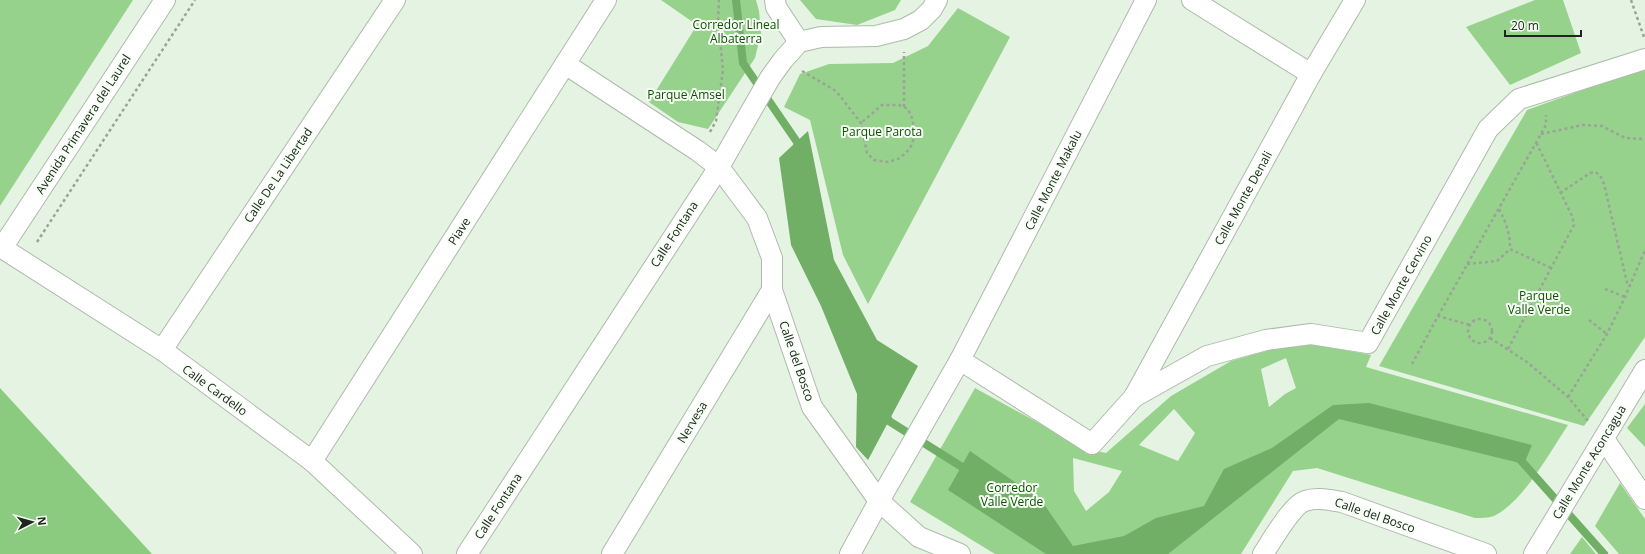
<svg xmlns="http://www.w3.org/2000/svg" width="1645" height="554" font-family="'Open Sans',sans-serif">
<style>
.green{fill:#97d28d;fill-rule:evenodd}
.forest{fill:#8bcb80}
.water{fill:#70af65}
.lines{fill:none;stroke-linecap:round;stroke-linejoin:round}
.stream{stroke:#70af65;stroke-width:8}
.minor-casing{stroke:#adbbaa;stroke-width:22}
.path{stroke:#99a497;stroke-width:2.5;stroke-dasharray:3 3;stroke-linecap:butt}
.minor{stroke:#fff;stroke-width:20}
.labels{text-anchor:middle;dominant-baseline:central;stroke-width:4;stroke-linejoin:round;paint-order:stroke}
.park-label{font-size:12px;fill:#0e4f00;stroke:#f6fff4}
.street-label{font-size:12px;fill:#20251f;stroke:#f6fff4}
</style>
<rect width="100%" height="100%" fill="#e5f3e2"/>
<g class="green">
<polygon points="0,0 133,0 0,206"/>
<polygon points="661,0 756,0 759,11 761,33 755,58 708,129 678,122 649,102 697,25"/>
<polygon points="800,0 901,0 895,10 857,25 816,19"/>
<polygon points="1535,0 1563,0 1581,53 1510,85 1466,27"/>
<polygon points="958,8 1010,37 868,304 843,255 810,120 784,107 800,74 829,64 893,63 928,46"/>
<polygon points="1645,70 1645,337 1584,426 1379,366 1527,110 1613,79"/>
<path d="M1315,344L1371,355L1366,367L1568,425C1550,452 1523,502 1494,516C1488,518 1481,518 1475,518L1317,468L1293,471L1241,554H995L910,502L975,388L1086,449L1106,453L1171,396L1231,361L1280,347ZM1286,358L1296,388L1285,394L1269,407L1261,369ZM1174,409L1195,433L1178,461L1139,445ZM1073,458L1122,471L1109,492L1086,511L1074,491Z"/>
<polygon points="1645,404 1645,447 1627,428"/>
<polygon points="1620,483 1645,519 1645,554 1619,554 1595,526"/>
<polygon points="1582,537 1596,554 1570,554"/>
</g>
<polygon class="forest" points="0,388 152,554 0,554"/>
<g class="water">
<polygon points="808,131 834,260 877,340 918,366 868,460 856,447 857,394 821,306 791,245 779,158"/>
<polygon points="1369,403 1532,445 1524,464 1339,419 1168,554 1046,554 948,490 970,451 1041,500 1073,546 1124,536 1156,518 1204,506 1224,469 1272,448 1333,405"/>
</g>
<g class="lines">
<g class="stream">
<polyline points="736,0 743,63 797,142 799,152"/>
<polyline points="885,411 889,421 970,472"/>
<polyline points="1517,456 1604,554"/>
</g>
<g class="minor-casing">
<g id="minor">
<polyline points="165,0 2,248 162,350 312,461 412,554"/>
<polyline points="775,0 776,7 799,42"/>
<polyline points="1192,0 1311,74"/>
<polyline points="565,64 698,151 719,167 757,218 772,258 772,290 812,407 879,501 919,537 960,554"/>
<polyline points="162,350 395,0"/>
<polyline points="960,360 1092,444 1134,397 1207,356 1266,340 1311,334 1368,343 1488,129 1519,99 1645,59"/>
<polyline points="1134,397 1311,74 1355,0"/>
<polyline points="1604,439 1645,499"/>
<polyline points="312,461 606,0"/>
<polyline points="467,554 719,167 770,78 783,60 799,42 821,37 876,36 904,29 921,20 932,9 937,0"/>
<polyline points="612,554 772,290"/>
<polyline points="850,554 879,501 960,360 1146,0"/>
<path d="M1263,554C1271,542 1292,505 1305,501C1317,497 1329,500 1342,502L1486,554"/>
<polyline points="1534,554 1645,370"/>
</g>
</g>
<g class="path">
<polyline points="1631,0 1644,37"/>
<polyline points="802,71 836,91 861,123 867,153 874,160 888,162 898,159 906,153 912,145 915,131 912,118 908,109 899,105 882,105 861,123"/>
<polyline points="904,107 904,52"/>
<polyline points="710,132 716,121 723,70 718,21 719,0"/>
<polyline points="1541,134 1583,125 1602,126 1625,138 1645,139"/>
<polyline points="1560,193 1590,173 1595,172 1600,175 1604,184 1628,287"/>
<path d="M1499,209C1506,222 1510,234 1510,249"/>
<polyline points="37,242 195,0"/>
<polyline points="1467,264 1497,261 1510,249 1551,268"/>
<polyline points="1605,289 1625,297"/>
<polyline points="1438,316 1546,125 1546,115"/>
<circle cx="1480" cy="331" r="12"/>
<polyline points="1589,320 1607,334"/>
<polyline points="1490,338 1527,362 1568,397 1588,421"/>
<polyline points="1508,349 1574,225 1572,216 1536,142"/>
<polyline points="1412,364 1438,316 1470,325"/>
<polyline points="1568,397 1607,334 1625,297 1645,250"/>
</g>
<use href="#minor" class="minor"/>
</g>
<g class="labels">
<g class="park-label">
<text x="736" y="24">Corredor Lineal<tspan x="736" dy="14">Albaterra</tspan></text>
<text x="686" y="94">Parque Amsel</text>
<text x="882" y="131">Parque Parota</text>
<text x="1539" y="295">Parque<tspan x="1539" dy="14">Valle Verde</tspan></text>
<text x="1012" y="487">Corredor<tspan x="1012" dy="14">Valle Verde</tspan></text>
</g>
<g class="street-label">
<text transform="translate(83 124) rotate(-57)">Avenida Primavera del Laurel</text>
<text transform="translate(278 175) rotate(-56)">Calle De La Libertad</text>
<text transform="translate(1053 180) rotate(-63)">Calle Monte Makalu</text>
<text transform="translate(1243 198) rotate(-61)">Calle Monte Denali</text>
<text transform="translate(459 231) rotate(-57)">Piave</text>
<text transform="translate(674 234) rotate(-57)">Calle Fontana</text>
<text transform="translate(1401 285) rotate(-61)">Calle Monte Cervino</text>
<text transform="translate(797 361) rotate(71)">Calle del Bosco</text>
<text transform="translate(215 390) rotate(36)">Calle Cardello</text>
<text transform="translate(692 422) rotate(-59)">Nervesa</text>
<text transform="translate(1589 462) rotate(-59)">Calle Monte Aconcagua</text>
<text transform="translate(498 506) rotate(-57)">Calle Fontana</text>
<text transform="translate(1375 515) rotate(19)">Calle del Bosco</text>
</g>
</g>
<g transform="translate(32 522) rotate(84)" stroke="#f6fff4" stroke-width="3" paint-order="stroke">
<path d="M0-3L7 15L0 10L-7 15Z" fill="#20251f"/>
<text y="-6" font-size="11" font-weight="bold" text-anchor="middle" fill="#20251f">N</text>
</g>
<path d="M1505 30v6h76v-6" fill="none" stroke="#20251f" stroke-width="2"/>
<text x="1511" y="30" font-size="12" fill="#20251f" stroke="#f6fff4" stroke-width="3" paint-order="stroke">20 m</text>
</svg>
